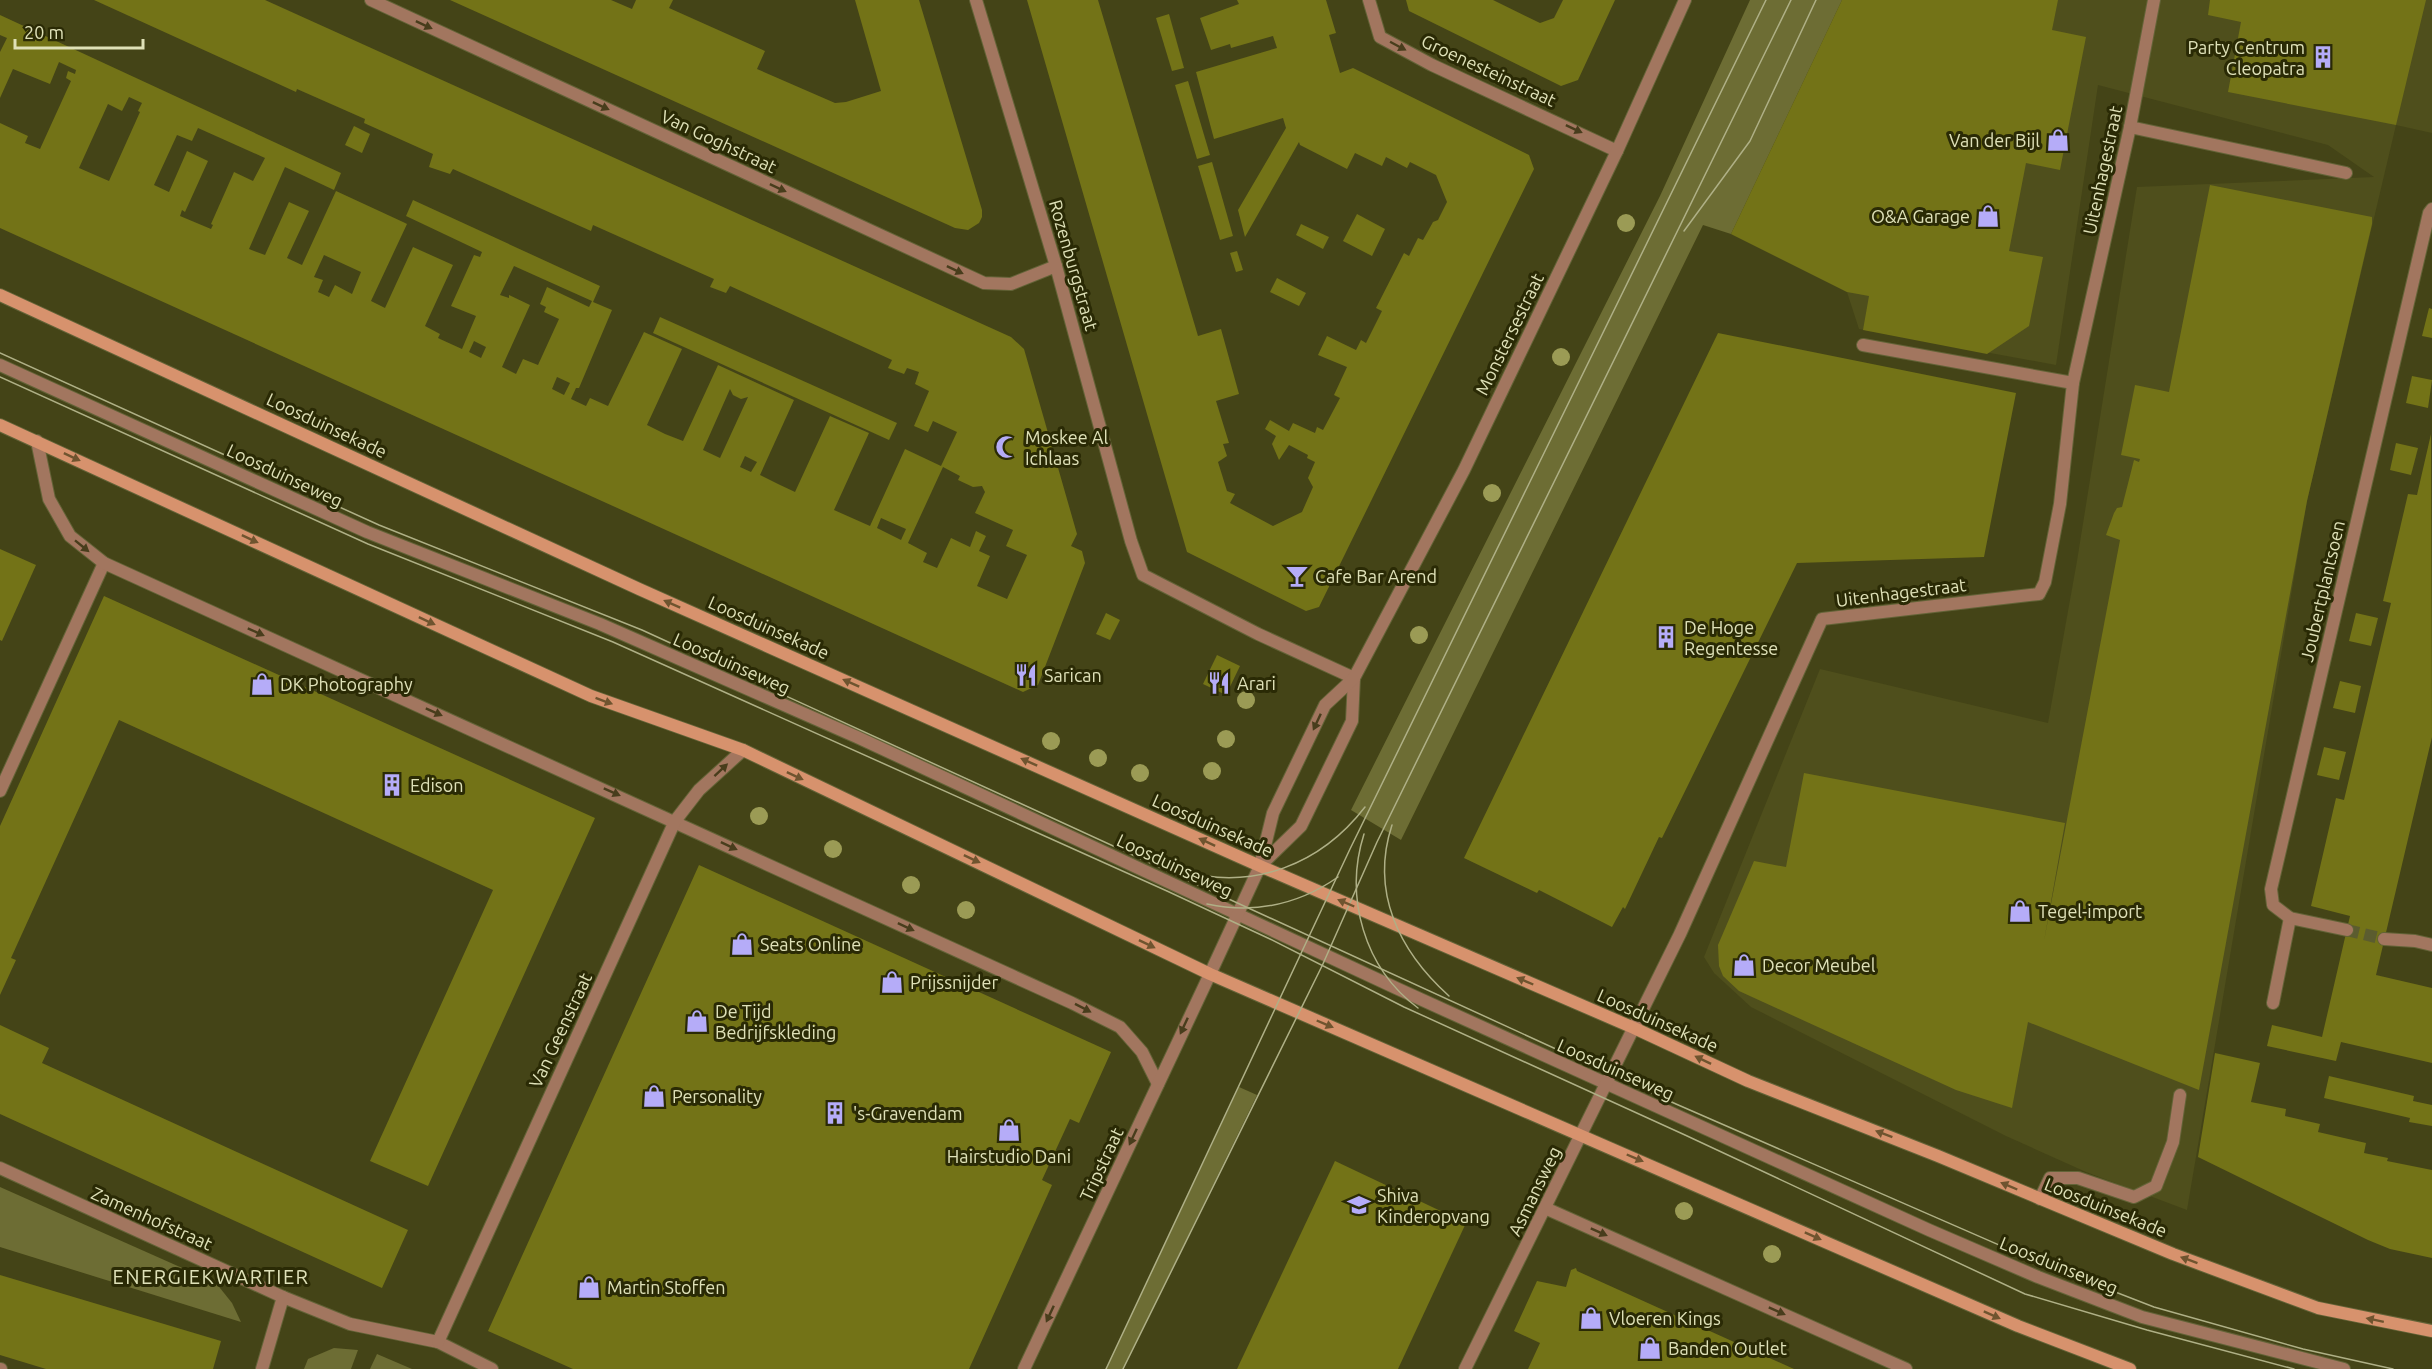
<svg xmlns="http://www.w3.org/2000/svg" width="2432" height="1369" font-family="Ubuntu,sans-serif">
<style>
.built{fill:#4f4f1c}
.green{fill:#6d6d34}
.building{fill:#737317;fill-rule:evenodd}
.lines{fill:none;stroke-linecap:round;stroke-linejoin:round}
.minor-tunnel{stroke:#5b5c2f;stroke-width:12;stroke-dasharray:12 6;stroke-linecap:butt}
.service-casing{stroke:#636337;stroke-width:14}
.pedestrian-casing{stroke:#636337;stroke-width:14}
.minor-casing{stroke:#636337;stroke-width:14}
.tertiary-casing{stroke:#636337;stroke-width:14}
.secondary-casing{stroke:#636337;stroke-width:14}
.service{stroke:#a2765f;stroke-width:12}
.pedestrian{stroke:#a2765f;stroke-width:12}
.minor{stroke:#a2765f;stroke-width:12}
.tertiary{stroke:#a2765f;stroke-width:12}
.secondary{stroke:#d7926d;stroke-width:12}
.tram{stroke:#afb086;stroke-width:1.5}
.tree{fill:#9b9b55}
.oneway{fill:#483d1c}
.oneway2{fill:#6f542f}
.labels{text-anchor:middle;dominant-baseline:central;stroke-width:6;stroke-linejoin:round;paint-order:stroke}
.poi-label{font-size:18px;fill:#dfe1b8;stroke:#2a2a05;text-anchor:start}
.street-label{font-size:18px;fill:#dfe1b8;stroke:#2a2a05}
.neighbourhood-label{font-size:20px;letter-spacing:1.5px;fill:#dfe1b8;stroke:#2a2a05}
</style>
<rect width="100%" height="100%" fill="#444417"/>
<polygon class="built" points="1842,0 2432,0 2432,133 2396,125 2307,501 2187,1210 2086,1172 2006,1136 1751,1007 1714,973 1704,957 1820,669 2048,723 2077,561 2137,187 2374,177 2328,145 2098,85 2056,365 1859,329 1847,292 1731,234"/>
<g class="green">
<polygon points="1750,0 1842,0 1731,234 1703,225 1401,840 1351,810 1660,196"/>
<polygon points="1239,1087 1257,1095 1123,1369 1106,1369"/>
<polygon points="0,1187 216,1283 232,1303 241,1322 0,1247"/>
<polygon points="334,1348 358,1350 351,1369 304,1369 308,1359"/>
<polygon points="377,1354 412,1369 370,1369"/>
</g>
<g class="building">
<path d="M94,0H265L1011,337L1024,349L1077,534L1071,546L1082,551L1085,563L1038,685L1023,692L0,228V123L28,136L25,143L40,149L71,81L66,78L68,71L75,74L76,70L59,62L50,84L13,69L0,98V52L7,38L0,35V15L341,173L334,190L285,167L249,249L265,255L289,202L309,211L287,258L302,265L336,191L403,222L407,224L371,301L385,308L413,247L453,265L425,326L440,334L438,338L440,339L462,349L476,316L451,306L474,255L480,257L482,252L406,216L413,200L600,286L593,302L612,310L579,388H576L571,399L586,406L590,398L608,406L644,332L682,349L647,425L665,434L683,441L718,365L794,400L760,475L778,484L795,492L830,416L869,433L834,510L870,526L905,449L941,466L957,432L933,421L928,432L914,426L929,391L915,384L919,372L907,368L904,374L888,368L892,360L730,286L726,293L710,287L714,279L593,225L591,231L453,169L450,174L429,167L433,154L364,123L365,119L297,89L296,92ZM129,97L142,103L138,111L140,112L109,181L79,168L108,104L122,111ZM198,128L265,158L253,181L234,172L211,224L213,225L211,229L180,216L182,210L185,212L208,161L187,151L169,192L154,185L177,135L192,141ZM324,255L361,272L352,294L335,285L329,297L318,292L323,280L314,277ZM514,266L592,301L589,307L547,287L540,304L546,307L544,312L559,319L538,365L523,359L516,374L502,367L530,305L509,295V298L500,295ZM474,341L486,347L481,358L469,352ZM557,377L570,383L564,395L552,389ZM730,389L733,395L741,399L748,397L720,458L703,450ZM745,456L757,462L751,472L740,467ZM943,467L960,476L958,480L973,487L982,486L985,492L975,513L1013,530L1006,546L1027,555L1007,599L977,586L990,556L979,551L986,536L976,531L970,547L951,538L937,568L923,562L927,553L908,543ZM881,518L906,529L901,540L877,528Z"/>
<polygon points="450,0 611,0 632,9 636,0 673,0 669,8 765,51 757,69 835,103 846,102 881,91 855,0 919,0 982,210 982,217 979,223 968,230 955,228"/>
<polygon points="1027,0 1098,0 1198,336 1221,329 1239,394 1216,401 1229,443 1223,444 1227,456 1218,462 1227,491 1235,494 1230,503 1273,526 1302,512 1313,487 1308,478 1315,462 1307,458 1308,455 1289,445 1279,460 1272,444 1276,436 1265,429 1270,420 1289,431 1293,423 1315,433 1317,427 1323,430 1340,398 1334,395 1347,367 1318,355 1327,336 1356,350 1361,340 1366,343 1382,311 1376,308 1404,253 1409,256 1418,238 1423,240 1433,222 1438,220 1447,202 1436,175 1410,162 1407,168 1386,157 1382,166 1355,153 1347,169 1300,145 1299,142 1245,237 1238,210 1286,128 1283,118 1214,139 1196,72 1277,48 1273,36 1231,48 1230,44 1211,50 1200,18 1239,4 1237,0 1326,0 1336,33 1329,35 1340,73 1353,68 1529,155 1534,169 1319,607 1306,611 1187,552"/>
<polygon points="1406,0 1493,0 1540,23 1554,18 1563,0 1615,0 1578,80 1561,86 1409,11"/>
<polygon points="1842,0 2058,0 2052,30 2086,37 2060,170 2026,163 2009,251 2043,257 2029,326 1987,354 1863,330 1869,296 1847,292 1731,234"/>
<polygon points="2210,0 2426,0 2396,125 2228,92 2241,22 2208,15"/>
<polygon points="1169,14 1184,68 1172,71 1156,18"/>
<polygon points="1188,81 1210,155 1197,159 1175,85"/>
<polygon points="354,126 370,134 362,153 345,145"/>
<polygon points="1212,162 1233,236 1220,240 1198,166"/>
<polygon points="2210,185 2372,217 2372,224 2307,501 2199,1090 2028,1022 2012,1108 1956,1090 1739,991 1723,976 1719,966 1718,945 1754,861 1786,867 1804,773 2065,823 2044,941 2120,540 2106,535 2114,513 2117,508 2122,507 2134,460 2139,462 2140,459 2121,455 2135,385 2169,392"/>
<polygon points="1357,214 1385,229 1372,256 1343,241"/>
<polygon points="1301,224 1329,237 1323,249 1296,235"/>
<polygon points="1237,251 1243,270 1236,272 1230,253"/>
<polygon points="1277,278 1306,293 1299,306 1270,292"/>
<polygon points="2429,308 2432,309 2432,338 2422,336"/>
<polygon points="660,317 897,423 889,440 653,333"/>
<polygon points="1718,333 2016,393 1984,557 1797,563 1662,838 1659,837 1625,909 1623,907 1612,927 1539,890 1537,893 1464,858"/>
<polygon points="2412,376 2432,380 2428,408 2406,403"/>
<polygon points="2431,434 2432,737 2376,975 2432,988 2432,1063 2341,1042 2336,1061 2267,1046 2272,1025 2322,1037 2350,916 2311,906 2336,798 2344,800 2391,603 2383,601 2408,494 2417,495"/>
<polygon points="2396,443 2418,448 2411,475 2390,470"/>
<polygon points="0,549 36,565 2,641 0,640"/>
<polygon points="104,596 595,818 428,1186 370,1161 493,890 119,720 11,958 16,960 0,995 0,826"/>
<polygon points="1106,613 1120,620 1110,640 1096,634"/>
<polygon points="2356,613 2378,618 2371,646 2349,641"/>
<polygon points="1217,655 1240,666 1226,695 1203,684"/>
<polygon points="2340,681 2361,686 2355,713 2333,708"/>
<polygon points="2324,747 2346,752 2339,780 2317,775"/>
<polygon points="699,865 1111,1052 1079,1123 1070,1119 1042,1180 1052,1185 969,1369 573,1369 488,1331"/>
<polygon points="0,1025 49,1048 42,1063 408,1230 382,1288 0,1114"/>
<polygon points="2215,1053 2260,1063 2251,1102 2286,1109 2285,1116 2320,1124 2318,1132 2366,1143 2364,1153 2388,1158 2387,1161 2432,1170 2432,1258 2390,1249 2368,1240 2198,1157"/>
<polygon points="2329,1076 2414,1096 2413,1101 2432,1105 2432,1126 2409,1122 2410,1118 2324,1098"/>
<polygon points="1335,1161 1466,1223 1398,1369 1237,1369"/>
<polygon points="1576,1268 1577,1271 1794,1369 1528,1369 1540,1343 1514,1331 1537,1281 1566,1287 1571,1270"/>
<polygon points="0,1275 221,1341 213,1369 46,1369 0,1355"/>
</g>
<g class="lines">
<polyline class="minor-tunnel" points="2347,930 2384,939"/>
<g class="service-casing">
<g id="service">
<polyline points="2130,127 2346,173"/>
<polyline points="0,365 367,532 600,624 857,737 1396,988 1929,1230 2038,1277 2142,1317 2344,1369"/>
<polyline points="2273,1003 2290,918"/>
<polyline points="2040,1199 2050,1178 2078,1178 2134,1197 2156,1186 2173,1142 2180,1095"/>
<polyline points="1545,1208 1906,1369"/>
<polyline points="0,1369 1,1369"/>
</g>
</g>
<g class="pedestrian-casing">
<polyline id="pedestrian" points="0,791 104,563"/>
</g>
<g class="minor-casing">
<g id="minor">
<polyline points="371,0 984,283 1011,284 1056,266"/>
<polyline points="976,0 1056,266 1131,541 1143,575 1258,634 1354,678"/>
<polyline points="1369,0 1380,37 1432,65 1617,151"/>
<polyline points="1863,345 2073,383"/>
<polyline points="37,441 49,499 70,536 104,563 1072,1003 1120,1027 1142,1052 1158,1084"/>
<polyline points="2347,930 2290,918 2273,905 2271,889 2429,213 2432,209"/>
<polyline points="2384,939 2415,941 2432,945"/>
<polyline points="0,1168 283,1297 350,1324 438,1342 492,1369"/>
<polyline points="438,1342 675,821 699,790 743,750"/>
<polyline points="262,1369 283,1297"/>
<polyline points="1024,1369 1210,974"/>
<polyline points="1465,1369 1680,934 1822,619 2039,594 2045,582 2060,504 2073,383 2130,127 2154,0"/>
</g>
</g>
<g class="tertiary-casing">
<g id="tertiary">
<polyline points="1261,865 1301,826 1352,721 1354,678"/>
<polyline points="1210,974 1260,866 1273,813 1325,705 1354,678 1464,470 1617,151 1685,0"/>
</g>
</g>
<g class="secondary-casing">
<g id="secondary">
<polyline points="0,295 639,589 1260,866 1634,1028 1748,1081 1938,1156 2173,1254 2318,1308 2432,1331"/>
<polyline points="0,425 591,696 743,750 1210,974 2018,1326 2130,1369"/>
</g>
</g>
<use href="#service" class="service"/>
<use href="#pedestrian" class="pedestrian"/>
<use href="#minor" class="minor"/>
<use href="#tertiary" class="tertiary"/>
<use href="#secondary" class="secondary"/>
<g class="tram">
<polyline points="1684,231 1750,141 1816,0"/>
<polyline points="0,353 379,525 642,630 1676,1104 2038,1262 2154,1307 2303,1349 2393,1369"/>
<polyline points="0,377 368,544 613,642 1167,891 1270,939 1404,1007 1685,1135 2025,1294 2147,1330 2294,1369"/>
<path d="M1392,825C1370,892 1399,951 1449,996"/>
<path d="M1364,834C1344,897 1364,968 1418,1008"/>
<path d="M1182,871C1254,891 1321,864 1365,807"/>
<path d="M1207,904C1255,914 1298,905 1338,877"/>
<polyline points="1106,1369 1350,849 1766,0"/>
<polyline points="1123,1369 1322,966 1377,842 1791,0"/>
</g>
</g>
<g class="tree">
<circle cx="1626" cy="223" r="9"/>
<circle cx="1561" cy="357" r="9"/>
<circle cx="1492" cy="493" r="9"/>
<circle cx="1419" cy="635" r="9"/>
<circle cx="1246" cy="700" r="9"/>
<circle cx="1226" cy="739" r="9"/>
<circle cx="1051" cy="741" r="9"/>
<circle cx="1098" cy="758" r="9"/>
<circle cx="1212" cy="771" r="9"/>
<circle cx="1140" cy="773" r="9"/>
<circle cx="759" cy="816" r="9"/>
<circle cx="833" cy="849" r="9"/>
<circle cx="911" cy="885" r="9"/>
<circle cx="966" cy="910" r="9"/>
<circle cx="1684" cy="1211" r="9"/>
<circle cx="1772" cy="1254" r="9"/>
</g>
<defs><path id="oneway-solid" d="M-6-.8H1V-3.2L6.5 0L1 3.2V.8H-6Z" transform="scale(1.5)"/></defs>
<g class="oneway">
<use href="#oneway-solid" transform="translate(424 25) rotate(25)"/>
<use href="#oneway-solid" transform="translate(1398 46) rotate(28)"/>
<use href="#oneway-solid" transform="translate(601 106) rotate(25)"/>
<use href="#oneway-solid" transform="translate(1574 129) rotate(25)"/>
<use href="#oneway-solid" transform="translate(778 188) rotate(25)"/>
<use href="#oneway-solid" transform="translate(955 270) rotate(25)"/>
<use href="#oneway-solid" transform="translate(82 546) rotate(39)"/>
<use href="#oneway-solid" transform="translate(256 632) rotate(24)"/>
<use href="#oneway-solid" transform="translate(434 712) rotate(24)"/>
<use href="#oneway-solid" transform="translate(1317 722) rotate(115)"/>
<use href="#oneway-solid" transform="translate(721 770) rotate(-43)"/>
<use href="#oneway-solid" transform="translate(612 792) rotate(24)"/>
<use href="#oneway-solid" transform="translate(729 846) rotate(25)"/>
<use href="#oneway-solid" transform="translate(906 927) rotate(25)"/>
<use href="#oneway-solid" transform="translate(1083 1008) rotate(27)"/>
<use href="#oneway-solid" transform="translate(1184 1026) rotate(115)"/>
<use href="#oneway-solid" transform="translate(1133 1137) rotate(115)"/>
<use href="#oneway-solid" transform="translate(1599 1232) rotate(24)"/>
<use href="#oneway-solid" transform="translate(1777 1311) rotate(24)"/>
<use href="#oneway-solid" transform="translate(1050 1314) rotate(115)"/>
</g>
<g class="oneway2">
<use href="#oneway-solid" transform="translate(72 457) rotate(25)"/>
<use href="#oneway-solid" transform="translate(250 539) rotate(25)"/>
<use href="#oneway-solid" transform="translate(672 604) rotate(-156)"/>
<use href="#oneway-solid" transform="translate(427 621) rotate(25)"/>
<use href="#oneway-solid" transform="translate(851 683) rotate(-156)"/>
<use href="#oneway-solid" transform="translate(604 701) rotate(20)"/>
<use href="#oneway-solid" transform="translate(1029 762) rotate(-156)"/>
<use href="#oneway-solid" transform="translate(795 776) rotate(25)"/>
<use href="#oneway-solid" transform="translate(1207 842) rotate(-155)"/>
<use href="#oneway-solid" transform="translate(972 859) rotate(25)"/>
<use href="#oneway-solid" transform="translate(1346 903) rotate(-157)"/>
<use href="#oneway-solid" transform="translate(1147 944) rotate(26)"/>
<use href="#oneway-solid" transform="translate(1525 981) rotate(-157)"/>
<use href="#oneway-solid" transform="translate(1325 1024) rotate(23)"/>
<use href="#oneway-solid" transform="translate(1703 1060) rotate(-154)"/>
<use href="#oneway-solid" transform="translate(1884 1134) rotate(-159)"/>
<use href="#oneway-solid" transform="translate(1635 1158) rotate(23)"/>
<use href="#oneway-solid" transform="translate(2009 1186) rotate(-157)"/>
<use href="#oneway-solid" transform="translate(1813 1236) rotate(24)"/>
<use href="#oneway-solid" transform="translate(2189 1260) rotate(-160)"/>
<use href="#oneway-solid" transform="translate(1992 1315) rotate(24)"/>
<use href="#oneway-solid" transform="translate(2375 1320) rotate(-168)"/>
</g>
<defs>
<g id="building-bare" transform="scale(1.8)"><path d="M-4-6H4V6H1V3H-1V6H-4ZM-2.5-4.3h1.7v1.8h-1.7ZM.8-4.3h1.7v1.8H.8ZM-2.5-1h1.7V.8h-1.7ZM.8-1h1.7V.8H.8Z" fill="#b5acf8" stroke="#2a2a05" stroke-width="2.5" paint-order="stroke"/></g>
<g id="shop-bare" transform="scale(1.8)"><path d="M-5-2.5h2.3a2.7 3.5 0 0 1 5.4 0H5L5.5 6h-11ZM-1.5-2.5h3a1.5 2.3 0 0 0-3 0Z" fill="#b5acf8" stroke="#2a2a05" stroke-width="2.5" paint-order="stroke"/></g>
<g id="mosque-bare" transform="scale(1.8)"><path d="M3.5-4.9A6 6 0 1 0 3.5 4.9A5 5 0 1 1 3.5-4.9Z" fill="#b5acf8" stroke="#2a2a05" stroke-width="2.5" paint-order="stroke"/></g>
<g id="bar-bare" transform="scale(1.8)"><path d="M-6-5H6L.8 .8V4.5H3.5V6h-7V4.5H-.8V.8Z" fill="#b5acf8" stroke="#2a2a05" stroke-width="2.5" paint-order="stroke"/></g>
<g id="restaurant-bare" transform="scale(1.8)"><path d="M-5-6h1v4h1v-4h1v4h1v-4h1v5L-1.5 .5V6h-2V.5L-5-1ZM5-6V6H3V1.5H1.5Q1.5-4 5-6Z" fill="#b5acf8" stroke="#2a2a05" stroke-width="2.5" paint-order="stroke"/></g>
<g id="school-bare" transform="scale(1.8)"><path d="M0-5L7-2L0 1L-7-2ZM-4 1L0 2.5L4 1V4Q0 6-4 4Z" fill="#b5acf8" stroke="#2a2a05" stroke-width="2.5" paint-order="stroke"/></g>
</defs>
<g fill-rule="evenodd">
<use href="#building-bare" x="2323" y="57"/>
<use href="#shop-bare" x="2058" y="140"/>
<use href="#shop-bare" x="1988" y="216"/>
<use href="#mosque-bare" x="1007" y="447"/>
<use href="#bar-bare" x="1297" y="576"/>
<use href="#building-bare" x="1666" y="637"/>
<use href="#restaurant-bare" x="1026" y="675"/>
<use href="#restaurant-bare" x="1219" y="683"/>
<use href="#shop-bare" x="262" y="684"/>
<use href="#building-bare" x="392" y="785"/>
<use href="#shop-bare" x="2020" y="911"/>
<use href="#shop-bare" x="742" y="944"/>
<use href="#shop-bare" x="1744" y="965"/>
<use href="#shop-bare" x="892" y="982"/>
<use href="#shop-bare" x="697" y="1021"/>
<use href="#shop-bare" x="654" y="1096"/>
<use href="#building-bare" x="835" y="1113"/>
<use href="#shop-bare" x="1009" y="1130"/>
<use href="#school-bare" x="1359" y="1205"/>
<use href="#shop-bare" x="589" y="1287"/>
<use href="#shop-bare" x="1591" y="1318"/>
<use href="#shop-bare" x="1650" y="1348"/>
</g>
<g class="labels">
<g class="poi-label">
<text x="2305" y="47" text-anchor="end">Party Centrum<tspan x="2305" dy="21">Cleopatra</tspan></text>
<text x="2040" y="140" text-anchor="end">Van der Bijl</text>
<text x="1970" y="216" text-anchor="end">O&amp;A Garage</text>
<text x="1025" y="437">Moskee Al<tspan x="1025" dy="21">Ichlaas</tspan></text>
<text x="1315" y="576">Cafe Bar Arend</text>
<text x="1684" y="627">De Hoge<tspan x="1684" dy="21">Regentesse</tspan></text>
<text x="1044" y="675">Sarican</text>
<text x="1237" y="683">Arari</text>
<text x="280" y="684">DK Photography</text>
<text x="410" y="785">Edison</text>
<text x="2038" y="911">Tegel-import</text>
<text x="760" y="944">Seats Online</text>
<text x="1762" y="965">Decor Meubel</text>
<text x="910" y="982">Prijssnijder</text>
<text x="715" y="1011">De Tijd<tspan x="715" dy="21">Bedrijfskleding</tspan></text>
<text x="672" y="1096">Personality</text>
<text x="853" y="1113">'s-Gravendam</text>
<text x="1009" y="1156" text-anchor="middle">Hairstudio Dani</text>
<text x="1377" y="1195">Shiva<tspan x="1377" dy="21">Kinderopvang</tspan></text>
<text x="607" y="1287">Martin Stoffen</text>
<text x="1609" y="1318">Vloeren Kings</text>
<text x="1668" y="1348">Banden Outlet</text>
</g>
<g class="street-label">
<text transform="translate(1489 70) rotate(25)">Groenesteinstraat</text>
<text transform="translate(719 141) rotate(25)">Van Goghstraat</text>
<text transform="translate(2102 170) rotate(-78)">Uitenhagestraat</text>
<text transform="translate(1074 265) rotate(74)">Rozenburgstraat</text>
<text transform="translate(1509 334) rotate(-64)">Monstersestraat</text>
<text transform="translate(327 425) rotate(25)">Loosduinsekade</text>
<text transform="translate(285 475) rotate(25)">Loosduinseweg</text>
<text transform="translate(2322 591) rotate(-77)">Joubertplantsoen</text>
<text transform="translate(1901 592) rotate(-7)">Uitenhagestraat</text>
<text transform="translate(769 627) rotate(24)">Loosduinsekade</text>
<text transform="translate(732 663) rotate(24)">Loosduinseweg</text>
<text transform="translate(1213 825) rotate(24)">Loosduinsekade</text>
<text transform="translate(1175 865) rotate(25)">Loosduinseweg</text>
<text transform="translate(1658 1020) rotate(24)">Loosduinsekade</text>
<text transform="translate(560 1030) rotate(-65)">Van Geenstraat</text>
<text transform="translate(1616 1069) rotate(24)">Loosduinseweg</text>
<text transform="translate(1101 1164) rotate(-65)">Tripstraat</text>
<text transform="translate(1534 1191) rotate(-64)">Asmansweg</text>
<text transform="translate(2106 1207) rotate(22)">Loosduinsekade</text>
<text transform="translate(152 1218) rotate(24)">Zamenhofstraat</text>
<text transform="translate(2059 1265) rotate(22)">Loosduinseweg</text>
</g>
<g class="neighbourhood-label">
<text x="211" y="1276">ENERGIEKWARTIER</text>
</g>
</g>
<path d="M15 39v9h128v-9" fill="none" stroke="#dfe1b8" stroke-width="3"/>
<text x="24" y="39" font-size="18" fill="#dfe1b8" stroke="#2a2a05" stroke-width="4.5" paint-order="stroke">20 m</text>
</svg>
